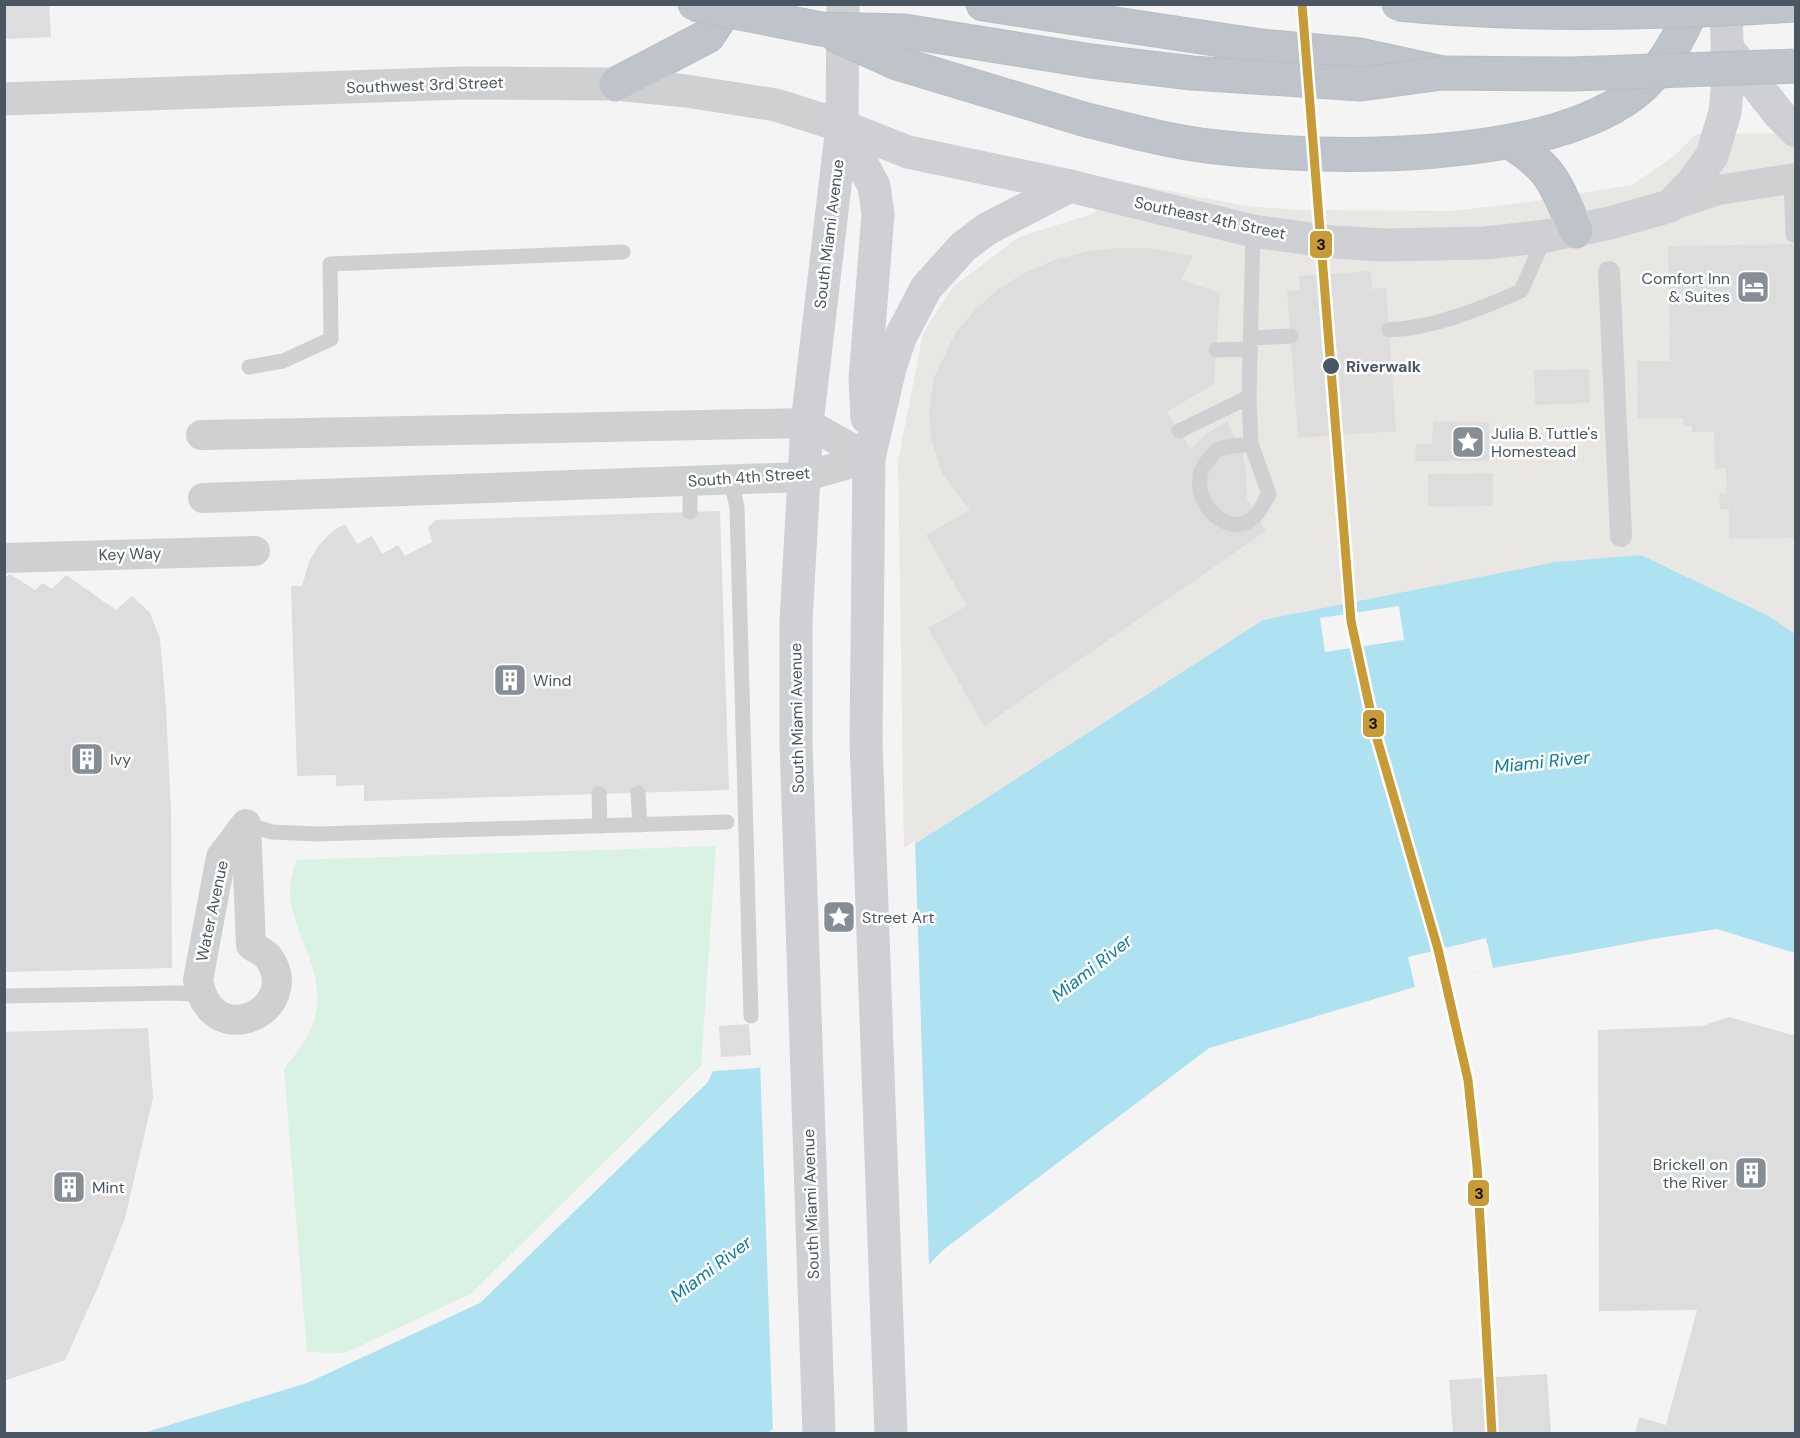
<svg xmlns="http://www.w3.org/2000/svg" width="1800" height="1438" font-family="'DM Sans',sans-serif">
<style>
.commercial{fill:#e8e7e3}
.green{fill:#d9f2e3}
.water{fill:#aee2f0}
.pier{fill:#f4f4f4}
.building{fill:#ddddde}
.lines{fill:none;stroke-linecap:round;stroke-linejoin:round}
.motorway-casing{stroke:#b9bec3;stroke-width:35}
.service{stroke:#ced0d2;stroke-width:15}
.pedestrian{stroke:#ced0d2;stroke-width:22}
.minor{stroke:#ced0d2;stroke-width:30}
.tertiary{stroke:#ced0d2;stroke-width:33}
.secondary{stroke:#ced0d4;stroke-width:33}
.motorway{stroke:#bec4c9;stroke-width:33}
.motorway-bridge-casing{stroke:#b9bec3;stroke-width:35;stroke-linecap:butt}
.motorway-bridge{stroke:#bec4c9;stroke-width:33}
.metro-1-casing{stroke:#fff;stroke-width:14}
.metro-1{stroke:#c79b36;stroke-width:9}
.stop-dot{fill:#4a5661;stroke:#fff;stroke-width:2}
.labels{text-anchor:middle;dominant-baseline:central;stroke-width:5;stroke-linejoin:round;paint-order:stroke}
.street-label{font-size:16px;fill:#4a5661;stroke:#fff}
.poi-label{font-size:16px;fill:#4a5661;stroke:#fff;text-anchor:start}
.stop-label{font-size:16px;font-weight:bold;fill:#4a5661;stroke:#fff;text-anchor:start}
.water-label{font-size:18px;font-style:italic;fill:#0c7c9b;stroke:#fff}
.line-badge{stroke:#fff;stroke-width:2}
.pale-badge-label{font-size:16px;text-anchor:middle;font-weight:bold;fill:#111}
</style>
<rect width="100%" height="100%" fill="#f4f4f4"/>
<polygon class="commercial" points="1795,133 1795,634 1769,616 1641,555 1555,562 1263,620 904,851 898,461 923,333 953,287 1019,237 1092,214 1123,182 1246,206 1301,210 1451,211 1521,203 1632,185 1673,157 1696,134"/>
<path class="green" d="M716,846L701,1066L472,1293L345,1353L307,1352L284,1069C292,1058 302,1047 308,1035C337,977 289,938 290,887C290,879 294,869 296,860Z"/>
<polygon class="water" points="1641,555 1769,616 1795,634 1795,953 1717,929 1659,938 1493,968 1415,987 1209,1048 943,1250 855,1341 807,1398 768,1433 140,1434 307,1383 480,1303 708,1082 713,1071 759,1068 839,957 904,851 1263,620 1555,562"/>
<g class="pier">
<polygon points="1399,606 1404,640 1325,652 1320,618"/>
<polygon points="915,841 929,1268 857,1343 809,1400 773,1432 760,1061 837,955 902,849"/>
<polygon points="1486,938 1493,968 1415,987 1408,957"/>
</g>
<g class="building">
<polygon points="4,4 49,4 51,37 4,39"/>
<polygon points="1796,244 1796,538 1729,539 1729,509 1720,509 1719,493 1727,493 1726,468 1715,469 1714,432 1692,432 1692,426 1683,426 1683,418 1638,418 1637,361 1670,361 1668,246"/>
<polygon points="1117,248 1150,248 1193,256 1181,280 1220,293 1214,384 1167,412 1191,450 1204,436 1227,421 1242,453 1246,471 1247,500 1266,531 984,726 928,628 967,606 926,535 970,510 942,473 931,439 929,412 934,377 955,334 974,311 997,290 1024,273 1054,260 1085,252"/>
<polygon points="1371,271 1372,289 1386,288 1396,431 1298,438 1287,291 1300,290 1299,276"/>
<polygon points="1589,369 1590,403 1535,405 1534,370"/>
<polygon points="1433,421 1489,422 1489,461 1415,461 1416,444 1432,444"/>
<polygon points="1493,473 1493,506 1428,507 1428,474"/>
<polygon points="720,511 729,790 364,801 364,785 336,786 336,775 297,776 291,586 302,586 309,562 318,546 334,530 345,524 357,544 372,536 382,554 398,545 405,556 432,542 428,527 436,520"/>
<polygon points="10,574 35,590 43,583 52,589 66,575 116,610 132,596 150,613 160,639 166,708 171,811 172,968 4,972 4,579"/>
<polygon points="1729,1017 1796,1036 1796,1434 1635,1434 1639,1417 1666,1425 1697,1310 1599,1311 1598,1030 1702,1026"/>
<polygon points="749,1024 751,1055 721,1057 719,1026"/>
<polygon points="148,1028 153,1098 125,1218 98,1287 65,1360 4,1381 4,1032"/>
<polygon points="1547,1374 1551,1434 1453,1434 1449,1380"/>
</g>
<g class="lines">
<g class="motorway-casing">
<g id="motorway">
<polyline points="983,4 1261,46 1360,55 1438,72"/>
<polyline points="616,84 708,36 721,16 724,4"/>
<path d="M1083,119C1127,130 1171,142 1216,147C1328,160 1541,163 1633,94C1662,72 1680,37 1694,4"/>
<path d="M1510,142C1554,170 1556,185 1576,231"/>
</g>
</g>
<g class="service">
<polyline points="1791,179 1793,235"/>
<path d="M1389,330C1434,328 1480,309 1521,291L1545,237"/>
<polyline points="1251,338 1291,336"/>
<polyline points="1216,350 1250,349"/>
<polyline points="249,367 283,361 331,339 330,264 623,252"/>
<polyline points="1179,431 1249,397"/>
<path d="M1251,444C1242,446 1227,445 1219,449C1215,450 1212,456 1209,459C1178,491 1229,548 1257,514C1262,508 1265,500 1269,494L1251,444L1249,397L1253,231"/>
<polyline points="731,480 737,507 751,1016"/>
<polyline points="690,481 690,512"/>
<polyline points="638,793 640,825"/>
<polyline points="599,794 600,826"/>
<polyline points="246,824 272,832 317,834 727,822"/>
<polyline points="4,996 177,993 200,995"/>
</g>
<polyline class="pedestrian" points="1609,272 1621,536"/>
<g class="minor">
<polyline points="1670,206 1718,190 1796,178"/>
<polyline points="201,435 807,423 869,458"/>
<polyline points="203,498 803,477 869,458"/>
<polyline points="4,558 255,551"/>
<path d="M246,824L251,945C256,949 266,953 269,958C304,1010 211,1055 198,980L221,857Z"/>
</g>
<polyline class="tertiary" points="4,99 462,83 616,84 686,91 776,105 842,126"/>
<g class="secondary">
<polyline points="1729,50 1779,114 1796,131"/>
<polyline points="842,126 908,152 1070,186 1253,231 1333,242 1384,245 1485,243 1546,236 1610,223 1670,206 1692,183 1712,156 1725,112 1728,79 1726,4"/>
<polyline points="842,126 874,186 878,214 865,379 867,418"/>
<polyline points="819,1434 796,743 796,622 807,423 842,126 843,4"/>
<polyline points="891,1434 866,741 869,458 890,368 900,338 926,288 963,247 987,229 1070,186"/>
</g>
<use href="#motorway" class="motorway"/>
<g class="motorway-bridge-casing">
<g id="motorway-bridge">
<polyline points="694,4 821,29 904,31 1091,61 1192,73 1361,84 1442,73 1572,74 1796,66"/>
<path d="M1398,4C1531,17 1663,13 1796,5"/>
<polyline points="833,34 897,63 1083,119"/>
</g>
</g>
<use href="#motorway-bridge" class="motorway-bridge"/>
<g class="metro-1-casing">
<polyline id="metro-1" points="1302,4 1351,621 1375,732 1438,949 1468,1080 1477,1166 1492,1434"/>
</g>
<use href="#metro-1" class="metro-1"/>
</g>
<defs>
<g id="hotel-square" transform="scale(1.725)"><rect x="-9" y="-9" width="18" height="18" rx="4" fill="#868d94" stroke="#fff"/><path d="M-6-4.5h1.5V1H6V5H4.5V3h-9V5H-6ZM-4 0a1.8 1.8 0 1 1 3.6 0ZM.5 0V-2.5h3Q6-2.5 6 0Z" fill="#fff"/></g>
<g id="sight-square" transform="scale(1.725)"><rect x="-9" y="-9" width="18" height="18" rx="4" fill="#868d94" stroke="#fff"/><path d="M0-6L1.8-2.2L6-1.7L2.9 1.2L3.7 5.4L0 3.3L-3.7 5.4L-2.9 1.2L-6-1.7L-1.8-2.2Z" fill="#fff"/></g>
<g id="building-square" transform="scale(1.725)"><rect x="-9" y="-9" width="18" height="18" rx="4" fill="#868d94" stroke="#fff"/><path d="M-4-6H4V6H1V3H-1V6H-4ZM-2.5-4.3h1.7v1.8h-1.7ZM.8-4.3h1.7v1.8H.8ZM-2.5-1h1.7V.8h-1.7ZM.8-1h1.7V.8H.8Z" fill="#fff"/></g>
</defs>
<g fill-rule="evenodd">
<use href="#hotel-square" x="1753" y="287"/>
<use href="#sight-square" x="1468" y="442"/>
<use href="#building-square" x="510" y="680"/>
<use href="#building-square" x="87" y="759"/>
<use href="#sight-square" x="839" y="917"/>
<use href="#building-square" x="1751" y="1173"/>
<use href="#building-square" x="69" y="1187"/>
</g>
<circle class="stop-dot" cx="1331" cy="366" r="9"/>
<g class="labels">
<g class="street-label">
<text transform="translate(425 85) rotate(-2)">Southwest 3rd Street</text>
<text transform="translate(1210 218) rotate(12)">Southeast 4th Street</text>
<text transform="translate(829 234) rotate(-83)">South Miami Avenue</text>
<text transform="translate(749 477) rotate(-4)">South 4th Street</text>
<text transform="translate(130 554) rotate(-2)">Key Way</text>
<text transform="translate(797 718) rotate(-91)">South Miami Avenue</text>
<text transform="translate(212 911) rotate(-78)">Water Avenue</text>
<text transform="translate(811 1204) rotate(-92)">South Miami Avenue</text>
</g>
<g class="poi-label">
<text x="1730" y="278" text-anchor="end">Comfort Inn<tspan x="1730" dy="18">&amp; Suites</tspan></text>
<text x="1491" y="433">Julia B. Tuttle's<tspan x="1491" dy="18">Homestead</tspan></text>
<text x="533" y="680">Wind</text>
<text x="110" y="759">Ivy</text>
<text x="862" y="917">Street Art</text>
<text x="1728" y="1164" text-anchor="end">Brickell on<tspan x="1728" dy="18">the River</tspan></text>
<text x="92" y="1187">Mint</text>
</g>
<g class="stop-label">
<text x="1346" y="366">Riverwalk</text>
</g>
<g class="water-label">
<text transform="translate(1542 762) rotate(-6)">Miami River</text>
<text transform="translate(1092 968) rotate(-38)">Miami River</text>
<text transform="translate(711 1269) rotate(-37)">Miami River</text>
</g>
</g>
<g class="line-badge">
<rect x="1309" y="230" width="24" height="29" rx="6" fill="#c79b36"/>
<rect x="1362" y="709" width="23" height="29" rx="6" fill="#c79b36"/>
<rect x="1467" y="1179" width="23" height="28" rx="6" fill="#c79b36"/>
</g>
<g class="pale-badge-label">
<text x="1321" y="250">3</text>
<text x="1373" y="729">3</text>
<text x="1479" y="1199">3</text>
</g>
<rect width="1800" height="1438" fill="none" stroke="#4a5661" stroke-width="12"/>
</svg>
